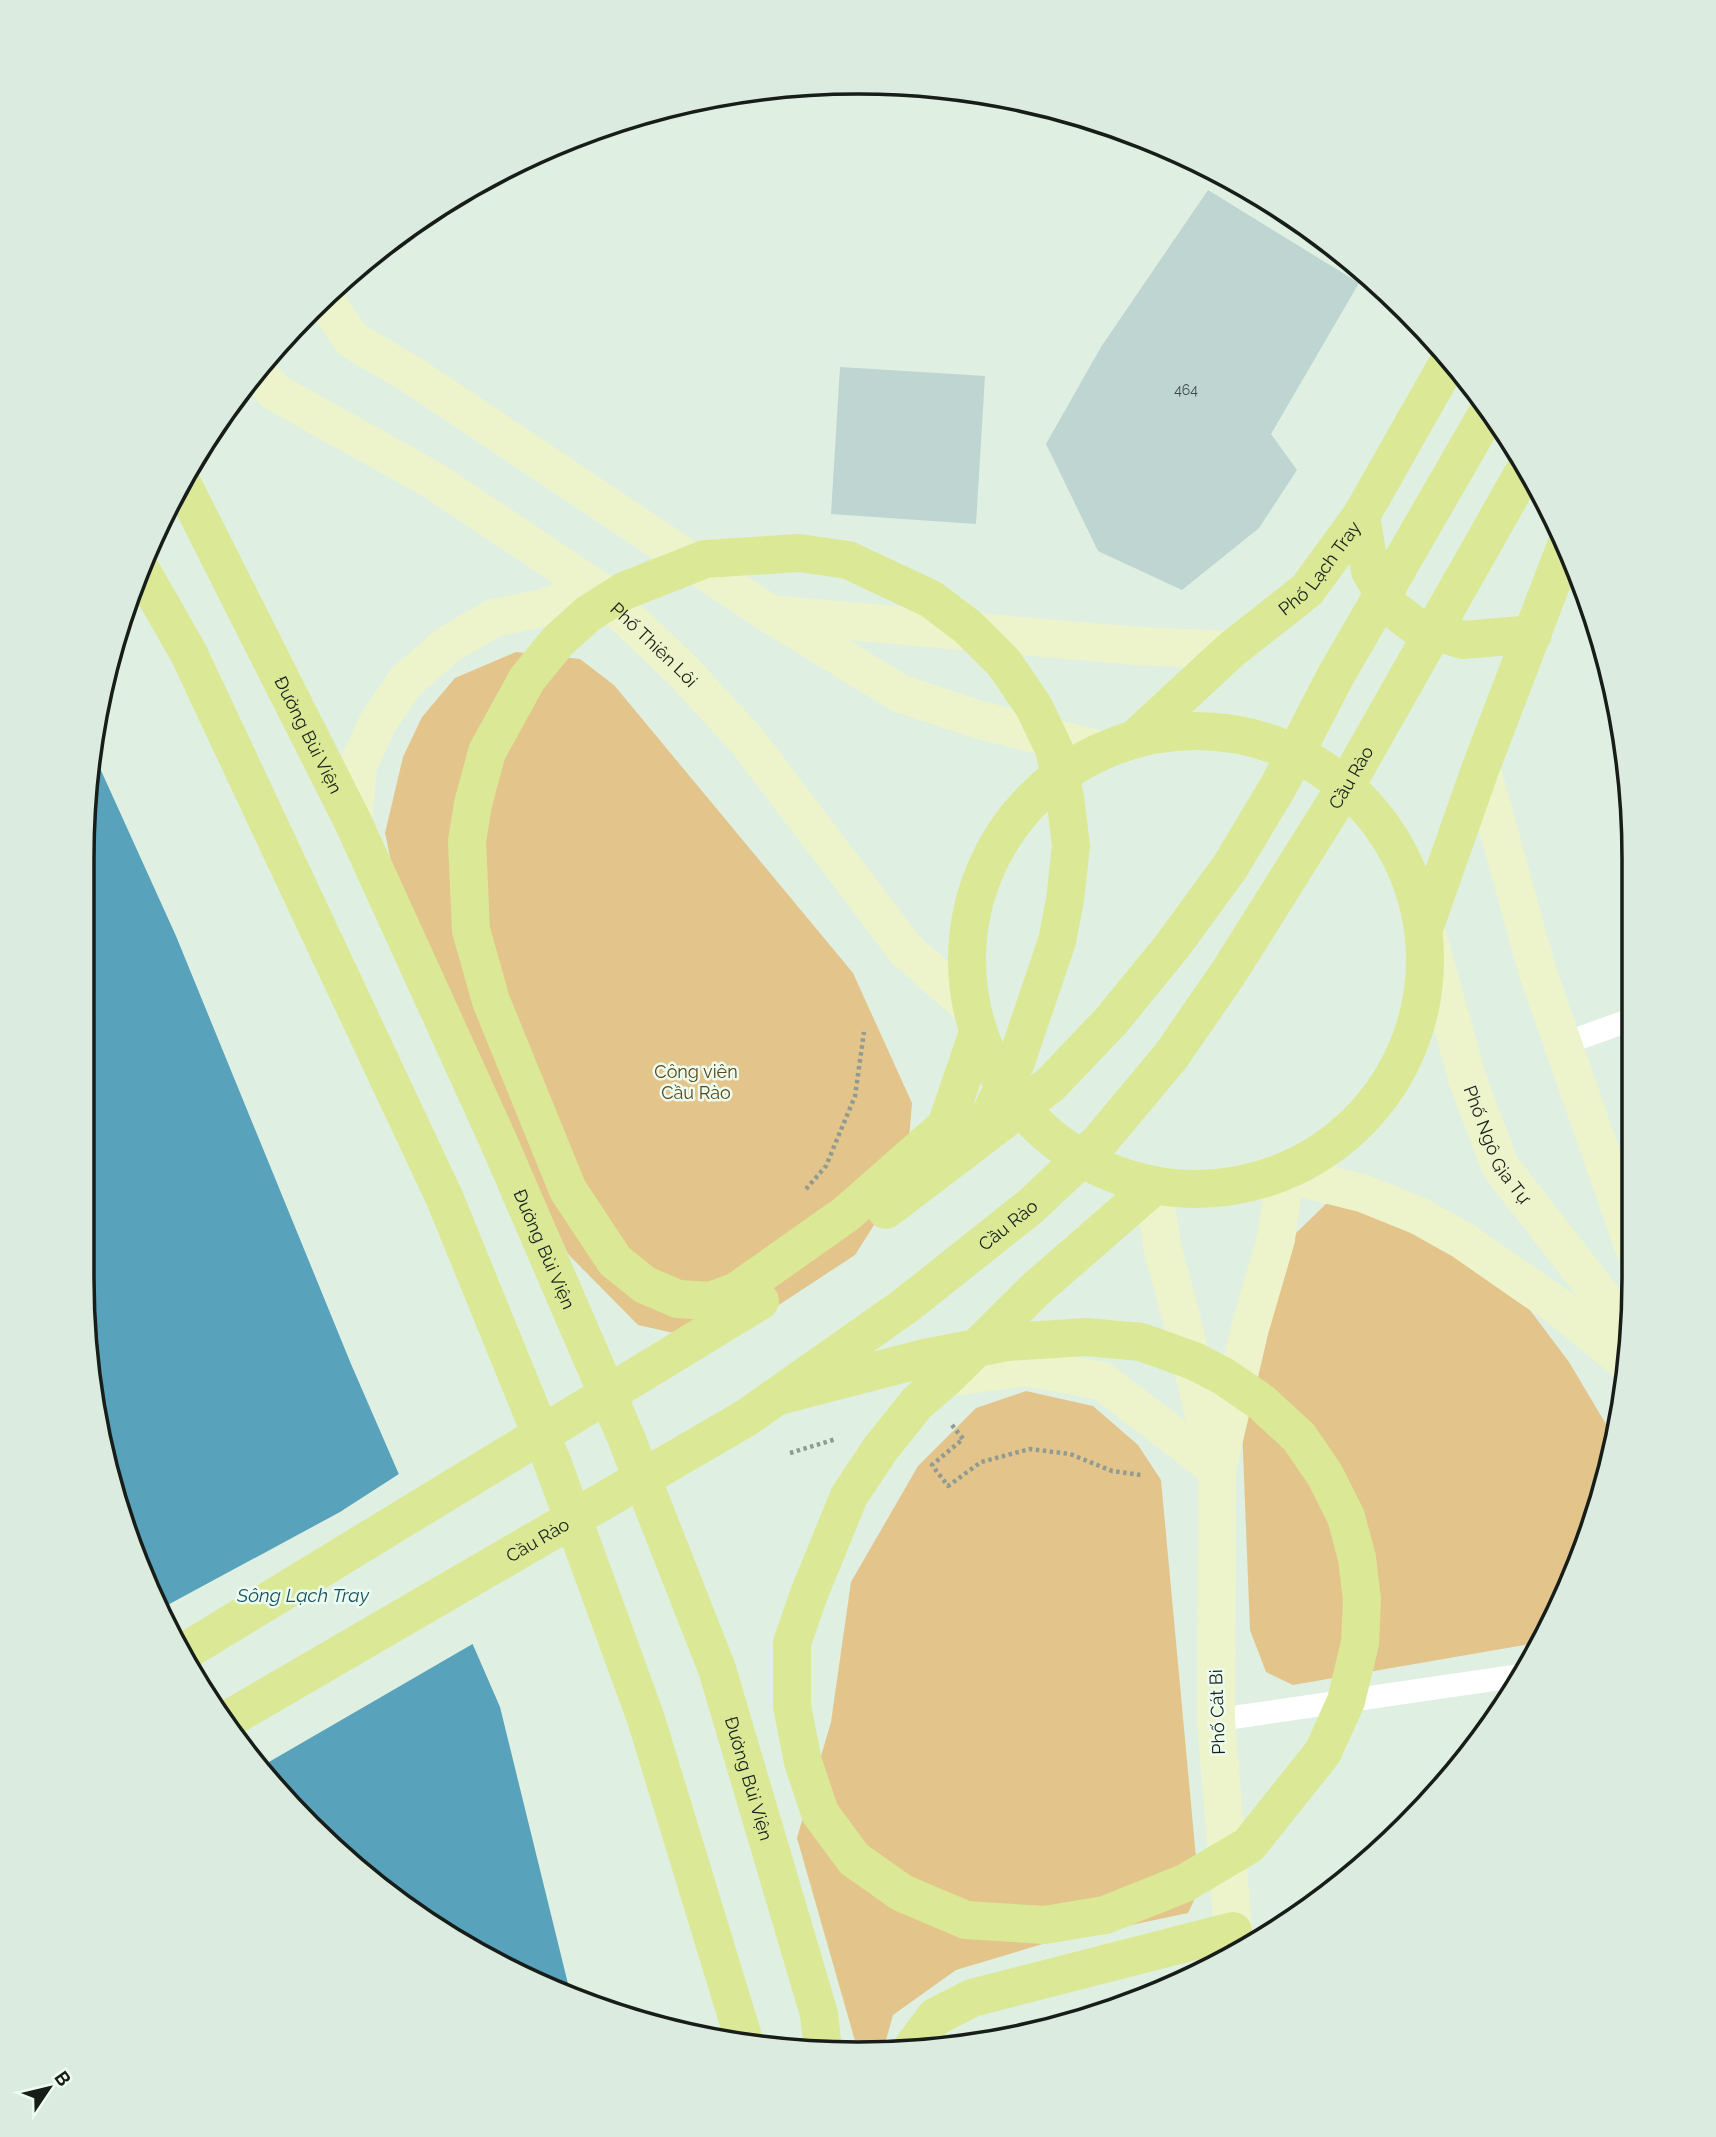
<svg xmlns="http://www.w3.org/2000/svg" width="1716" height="2137" font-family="Raleway,sans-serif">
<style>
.green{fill:#e3c58c}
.water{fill:#59a2bb}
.pier{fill:#dff0e3}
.building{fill:#bed5d2}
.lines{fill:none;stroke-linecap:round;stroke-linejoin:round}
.path{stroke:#909c92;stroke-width:4.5;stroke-dasharray:3.5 3.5;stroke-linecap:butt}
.lane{stroke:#fff;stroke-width:23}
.secondary{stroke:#edf4cb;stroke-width:38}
.primary{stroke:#dbe997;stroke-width:38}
.labels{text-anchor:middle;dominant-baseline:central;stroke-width:5;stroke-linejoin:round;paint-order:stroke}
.number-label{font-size:14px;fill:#414b46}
.street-label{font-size:18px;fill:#171d18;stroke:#ecfdf0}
.park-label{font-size:18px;fill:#5b461a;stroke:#ecfdf0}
.water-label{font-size:19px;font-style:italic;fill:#145164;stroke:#ecfdf0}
.rim{fill:none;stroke:#171d18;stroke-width:3.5}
</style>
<rect width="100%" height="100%" fill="#dff0e3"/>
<g class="green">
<polygon points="516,652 580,659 614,685 853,973 912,1103 906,1175 855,1255 753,1322 687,1336 638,1325 568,1254 392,866 385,833 403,757 422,717 455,678"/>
<polygon points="1327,1203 1390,1215 1521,1298 1569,1362 1616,1441 1575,1576 1536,1643 1293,1685 1266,1672 1250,1630 1242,1427 1294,1235"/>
<polygon points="1026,1391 1093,1406 1138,1445 1161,1480 1199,1890 1188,1913 1046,1943 956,1970 893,2015 883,2051 859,2055 797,1838 831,1722 851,1582 918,1466 976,1408"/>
</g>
<polygon class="water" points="94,755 176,936 351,1364 500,1707 570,1992 470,1951 309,1827 186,1667 109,1479 82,1279 84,808"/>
<polygon class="pier" points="402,1472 476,1642 262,1766 186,1667 162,1608 340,1512"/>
<g class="building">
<polygon points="1208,190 1359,283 1271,434 1297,470 1259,528 1182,590 1098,551 1046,444 1101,347"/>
<polygon points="840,367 985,376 976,524 831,514"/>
</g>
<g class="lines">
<g class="path">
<polyline points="806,1189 826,1166 855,1096 864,1032"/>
<polyline points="952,1425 963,1439 932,1465 948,1486 981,1462 1030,1449 1070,1454 1112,1471 1141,1475"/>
<polyline points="790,1453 836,1439"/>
</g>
<g class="lane">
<polyline points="1563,1044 1633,1019"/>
<polyline points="1216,1720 1517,1676"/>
</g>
<g class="secondary">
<polyline points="324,298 352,340 412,375 770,614 901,694 976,719 1100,750"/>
<path id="s1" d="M257,371L275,392L436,482L598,590L683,671L748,742L906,950L971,1007"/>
<polyline points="779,615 1138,646 1231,650"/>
<polyline points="1481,767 1537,970 1634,1248"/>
<polyline points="353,822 358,766 377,724 406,681 449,644 494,618 542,608 598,590"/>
<path id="s2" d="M1425,926L1468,1081L1500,1166L1629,1332"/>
<polyline points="1153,1187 1163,1251 1181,1316 1214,1460"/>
<polyline points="946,1378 1025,1367 1102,1381 1217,1469"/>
<polyline points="1238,1954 1233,1931 1216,1720 1217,1469 1250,1328 1276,1239 1285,1174 1362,1193 1419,1216 1462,1240 1563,1310 1626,1362"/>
</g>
<g class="primary">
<path id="s3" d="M181,481L353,822L497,1138L625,1435L717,1669L819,2014L823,2050"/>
<polyline points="1361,516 1370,571 1392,608 1414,625 1463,640 1533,634"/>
<polyline points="141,570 188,652 445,1199 553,1464 646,1719 744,2040"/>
<circle cx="1196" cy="960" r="229"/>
<path id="s4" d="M1138,736L1231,650L1307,590L1361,516L1450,359"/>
<polyline points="1425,926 1481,767 1565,548"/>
<polyline points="978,1032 946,1126 846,1214 737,1291 710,1301 678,1299 645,1285 615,1261 568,1190 491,1001 471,930 467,841 473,804 487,752 527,679 558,641 588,614 624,591 705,559 799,553 848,560 931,599 968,627 1004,663 1034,707 1054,749 1065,797 1071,846 1065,900 1057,941 1016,1062 978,1139"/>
<polyline points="886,1210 1050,1085 1111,1021 1173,945 1230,867 1279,785 1335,677 1488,412"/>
<polyline points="782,1395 925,1358 1007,1342 1087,1337 1141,1342 1194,1361 1223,1376 1261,1402 1299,1437 1325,1475 1346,1517 1357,1558 1362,1600 1360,1643 1346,1701 1323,1752 1249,1845 1185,1883 1105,1915 1045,1925 966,1920 902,1893 854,1859 820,1813 803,1762 792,1706 792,1643 809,1594 849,1496 881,1448 917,1403 946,1378 1037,1288 1153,1187"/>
<polyline points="181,1654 760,1301"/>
<path id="s5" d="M227,1720L746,1418L905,1306L1031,1206L1100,1141L1171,1056L1229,972L1347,784L1527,466"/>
<polyline points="912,2048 935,2017 972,1998 1233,1931"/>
</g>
</g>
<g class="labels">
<g class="number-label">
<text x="1186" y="390">464</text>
</g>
<g class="street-label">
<text stroke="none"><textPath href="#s4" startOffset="248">Phố Lạch Tray</textPath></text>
<text stroke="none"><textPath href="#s1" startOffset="485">Phố Thiên Lôi</textPath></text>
<text stroke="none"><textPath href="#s3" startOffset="284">Đường Bùi Viện</textPath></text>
<text stroke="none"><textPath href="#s5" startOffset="1493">Cầu Rào</textPath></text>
<text stroke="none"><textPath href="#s2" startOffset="231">Phố Ngô Gia Tự</textPath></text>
<text stroke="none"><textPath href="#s5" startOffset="926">Cầu Rào</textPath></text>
<text stroke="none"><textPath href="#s3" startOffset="850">Đường Bùi Viện</textPath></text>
<text stroke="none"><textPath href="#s5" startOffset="359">Cầu Rào</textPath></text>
<text transform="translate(1217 1712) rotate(-92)">Phố Cát Bi</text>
<text stroke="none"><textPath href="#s3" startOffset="1418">Đường Bùi Viện</textPath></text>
</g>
<g class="park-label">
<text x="696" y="1071">Công viên<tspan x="696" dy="21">Cầu Rào</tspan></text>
</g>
<g class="water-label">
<text x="303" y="1595">Sông Lạch Tray</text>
</g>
</g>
<path d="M0 0H1716V2137H0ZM858 94H858A764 764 0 0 1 1622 858V1278A764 764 0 0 1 858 2042H858A764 764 0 0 1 94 1278V858A764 764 0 0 1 858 94Z" fill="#dbebdf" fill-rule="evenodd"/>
<path class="rim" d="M858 94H858A764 764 0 0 1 1622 858V1278A764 764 0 0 1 858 2042H858A764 764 0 0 1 94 1278V858A764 764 0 0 1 858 94Z"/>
<g transform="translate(49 2088) rotate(55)" stroke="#ecfdf0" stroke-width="5" paint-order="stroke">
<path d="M0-5L12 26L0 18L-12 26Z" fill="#171d18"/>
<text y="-10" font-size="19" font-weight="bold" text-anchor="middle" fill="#171d18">B</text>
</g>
</svg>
